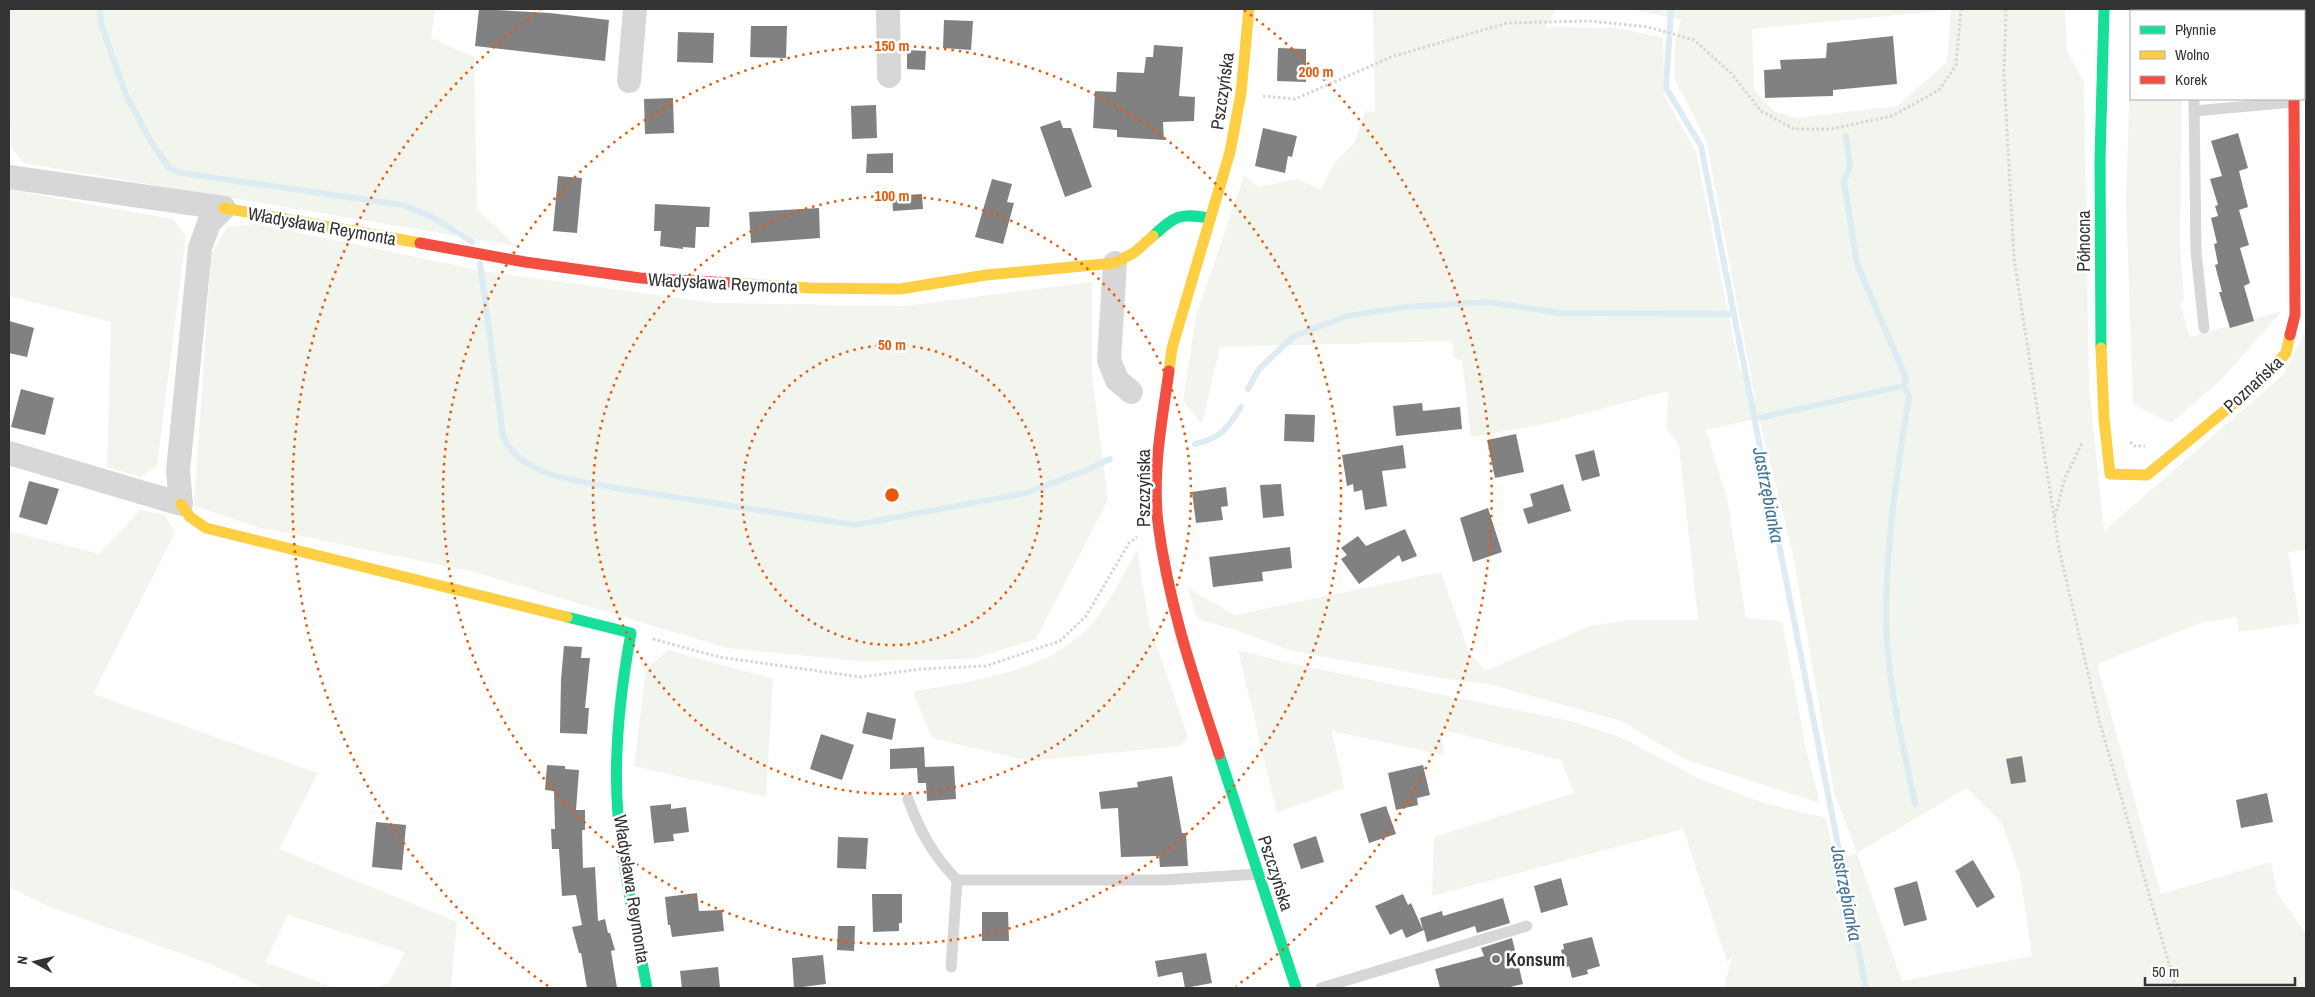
<svg xmlns="http://www.w3.org/2000/svg" width="2315" height="997" font-family="'Archivo Narrow',sans-serif">
<style>
.green{fill:#f1f5ed;fill-rule:evenodd}
.lines{fill:none;stroke-linecap:round;stroke-linejoin:round}
.stream{stroke:#ddebf3;stroke-width:6}
.building{fill:#818181}
.path{stroke:#d6d6d6;stroke-width:3;stroke-dasharray:2.5 2.5;stroke-linecap:butt}
.lane{stroke:#d7d7d7;stroke-width:11}
.street{stroke:#d7d7d7;stroke-width:24}
.fast{stroke:#16e098;stroke-width:11}
.slow{stroke:#ffcf43;stroke-width:11}
.jam{stroke:#f24e42;stroke-width:11}
.ring{fill:none;stroke:#e8590c;stroke-width:2.5;stroke-dasharray:2.5 5}
.poi-dot{fill:#7a7a7a;stroke:#fff;stroke-width:2}
.labels{text-anchor:middle;dominant-baseline:central;stroke-width:5;stroke-linejoin:round;paint-order:stroke}
.street-label{font-size:18px;fill:#333;stroke:#fff}
.poi-label{font-size:18px;font-weight:bold;fill:#333;stroke:#fff;text-anchor:start}
.water-label{font-size:19px;font-style:italic;fill:#3f7597;stroke:#fff}
.centre{fill:#e8590c;stroke:#fff;stroke-width:2.5}
.ring-label{font-size:15px;text-anchor:middle;font-weight:bold;fill:#e8590c;stroke:#fff;stroke-width:5;stroke-linejoin:round;paint-order:stroke}
</style>
<rect width="100%" height="100%" fill="#fff"/>
<g class="green">
<polygon points="9,9 435,9 431,38 474,57 477,209 516,246 24,163 12,148 9,107"/>
<path d="M1373,9H1556L1546,27L1618,28L1663,38L1664,95L1696,152L1740,371L1745,369L1756,403L1706,140L1674,78L1675,41L1681,20L1633,9H2065L2067,51L2084,83L2089,387L2104,531L2284,374L2306,330V550L2288,552L2300,623L2239,632L2237,617L2203,622L2097,664L2161,894L2271,862L2277,893L2306,934V988H1724L1732,957L1727,962L1683,829L1432,896L1434,837L1574,793L1561,760L1440,729L1444,755L1332,731L1344,788L1277,813L1238,650L1284,662L1570,721L1620,737L1702,780L1764,803L1826,818L1835,861L1857,853L1834,792L1793,554L1759,418L1706,430L1727,498L1746,618L1782,621L1806,749L1820,803L1687,760L1621,721L1489,684L1441,678L1292,651L1236,630L1197,619L1188,588L1235,615L1441,572L1469,652L1485,671L1590,626L1631,620H1698L1679,445L1667,429L1668,391L1549,423L1471,437L1462,361L1454,357L1452,341L1220,347L1202,424L1183,401L1196,316L1244,176L1259,187L1297,179L1321,190L1334,163L1355,142L1365,111L1375,112ZM1951,10L1947,62L1897,106L1797,118L1775,112L1754,90L1752,29ZM1967,788L2002,823L2020,875L2032,956L1902,981L1857,853Z"/>
<rect x="2137" y="9" width="51" height="2"/>
<polygon points="2131,44 2131,99 2182,99 2180,245 2184,301 2180,304 2190,337 2282,311 2222,379 2171,423 2133,404 2126,200"/>
<polygon points="11,190 173,219 186,236 157,466 140,477 107,467 111,322 9,296 9,192"/>
<polygon points="257,224 483,271 716,303 905,306 1092,282 1092,375 1108,500 1036,639 972,659 857,661 727,648 474,572 253,526 194,506 211,255 227,227"/>
<polygon points="140,510 165,515 175,533 93,694 318,773 279,849 457,922 451,988 373,988 389,983 405,952 288,915 265,962 335,988 264,988 213,965 50,907 9,887 9,531 99,554"/>
<path d="M1137,550L1149,623L1188,737L1180,746L1029,761L932,738L913,692C976,680 1057,672 1098,616C1113,596 1124,572 1137,550Z"/>
<polygon points="668,650 773,679 766,797 634,766 646,669"/>
</g>
<g class="lines">
<g class="stream">
<polyline points="100,9 101,24 126,95 150,140 169,168 182,173 229,180 403,205 432,217 472,242"/>
<polyline points="1671,9 1666,88 1701,146 1866,988"/>
<polyline points="1846,136 1850,166 1844,181 1857,264 1906,378 1903,386"/>
<path d="M480,263L503,436C520,477 576,480 616,488L855,525L1026,493L1082,472L1110,459"/>
<path d="M1903,386L1909,396C1898,466 1887,538 1886,608C1885,674 1902,740 1915,804"/>
<polyline points="1248,389 1259,369 1294,336 1347,316 1406,307 1488,302 1559,313 1734,314"/>
<polyline points="1754,419 1903,386"/>
<path d="M1195,444C1221,438 1227,429 1241,407"/>
</g>
</g>
<g class="building">
<polygon points="479,9 550,13 609,20 605,61 475,46"/>
<polygon points="944,20 973,21 971,50 943,48"/>
<polygon points="751,26 787,26 786,58 750,57"/>
<polygon points="678,32 714,33 713,63 677,62"/>
<polygon points="1893,36 1897,84 1833,90 1833,96 1765,98 1764,70 1781,69 1780,60 1826,58 1827,43"/>
<polygon points="1154,45 1183,47 1179,96 1195,97 1194,121 1163,122 1164,140 1117,137 1117,130 1093,128 1095,91 1116,92 1117,72 1144,73 1146,57 1153,57"/>
<polygon points="1278,48 1306,49 1306,82 1277,81"/>
<polygon points="907,50 926,51 925,70 907,69"/>
<polygon points="673,98 674,133 645,134 644,99"/>
<polygon points="876,105 877,138 852,139 851,106"/>
<polygon points="1060,120 1063,128 1071,128 1092,187 1065,197 1040,127"/>
<polygon points="1263,128 1297,136 1292,157 1288,156 1285,173 1255,166"/>
<polygon points="2238,133 2248,168 2239,171 2248,207 2239,210 2249,245 2240,248 2250,283 2244,286 2254,321 2230,328 2219,292 2222,292 2215,265 2218,264 2214,244 2217,243 2211,218 2218,216 2215,206 2218,205 2210,179 2222,176 2211,141"/>
<polygon points="893,153 893,173 866,173 867,154"/>
<polygon points="558,176 582,178 577,233 553,231"/>
<polygon points="992,179 1012,184 1007,202 1014,203 1003,244 975,237"/>
<polygon points="922,194 923,209 893,211 892,196"/>
<polygon points="655,204 710,207 709,227 696,227 695,248 683,247 683,249 660,246 661,231 654,231"/>
<polygon points="819,208 820,238 751,243 749,212"/>
<polygon points="9,321 34,328 27,357 9,353"/>
<polygon points="21,389 54,398 45,435 11,427"/>
<polygon points="1422,403 1423,411 1460,407 1462,429 1396,436 1393,406"/>
<polygon points="1285,414 1315,415 1314,442 1284,441"/>
<polygon points="1516,434 1524,472 1495,478 1487,440"/>
<polygon points="1403,445 1406,468 1382,471 1387,506 1365,510 1362,490 1354,492 1353,484 1347,486 1342,455"/>
<polygon points="1594,450 1600,476 1582,481 1575,455"/>
<polygon points="29,481 59,489 47,525 19,517"/>
<polygon points="1281,484 1284,516 1263,518 1260,485"/>
<polygon points="1563,484 1571,511 1528,524 1523,509 1533,506 1530,494"/>
<polygon points="1226,487 1228,506 1221,507 1223,520 1196,523 1192,492"/>
<polygon points="1488,508 1502,552 1473,562 1460,518"/>
<polygon points="1405,529 1417,556 1402,562 1399,555 1359,584 1341,559 1347,555 1341,548 1358,536 1366,546"/>
<polygon points="1290,547 1292,568 1262,572 1263,581 1213,587 1209,557"/>
<polygon points="564,646 582,647 581,658 590,658 585,708 589,708 587,734 560,733 561,679"/>
<polygon points="867,712 896,719 892,740 862,733"/>
<polygon points="821,734 854,745 842,780 810,769"/>
<polygon points="924,747 925,767 954,766 956,799 927,801 926,783 918,783 917,768 890,769 890,749"/>
<polygon points="2022,756 2026,782 2011,784 2006,759"/>
<polygon points="547,765 565,766 565,769 579,770 576,810 585,810 585,830 582,830 583,868 595,867 598,921 605,919 608,933 610,933 615,950 611,951 617,988 587,988 581,953 579,953 572,927 582,925 576,895 562,896 559,849 552,849 551,829 555,829 554,791 545,790"/>
<polygon points="1423,765 1430,795 1417,798 1418,805 1396,810 1388,773"/>
<polygon points="1172,776 1182,833 1186,833 1188,866 1160,867 1159,856 1121,857 1118,808 1101,809 1099,792 1138,787 1137,782"/>
<polygon points="2267,793 2273,822 2241,828 2236,800"/>
<polygon points="671,804 671,809 686,807 689,832 673,834 674,841 654,843 650,806"/>
<polygon points="1386,806 1396,834 1369,843 1360,814"/>
<polygon points="376,822 406,825 402,870 372,867"/>
<polygon points="1316,836 1324,862 1301,869 1293,844"/>
<polygon points="838,837 868,838 866,869 837,868"/>
<polygon points="1973,860 1995,897 1977,908 1955,871"/>
<polygon points="1561,878 1568,905 1541,913 1534,886"/>
<polygon points="1917,881 1927,920 1904,926 1894,888"/>
<polygon points="697,893 699,911 722,910 724,931 672,937 670,925 668,925 665,897"/>
<polygon points="872,894 902,894 902,923 899,923 899,931 873,932"/>
<polygon points="1403,894 1408,905 1411,903 1423,930 1420,918 1442,911 1443,916 1503,898 1510,923 1477,933 1475,926 1427,942 1424,930 1406,938 1402,929 1390,935 1375,906"/>
<polygon points="982,912 1008,912 1009,941 982,941"/>
<polygon points="838,926 855,926 854,951 837,950"/>
<polygon points="1592,937 1600,966 1587,970 1588,974 1572,978 1569,966 1565,968 1561,950 1564,949 1563,944"/>
<polygon points="1512,938 1523,984 1506,988 1440,988 1435,969 1484,956 1481,948"/>
<polygon points="1206,953 1212,983 1185,988 1182,972 1158,977 1155,961"/>
<polygon points="823,955 826,984 794,988 792,958"/>
<polygon points="718,967 720,988 682,988 680,971"/>
</g>
<g class="lines">
<g class="path">
<polyline points="2006,9 2004,74 2014,259 2059,549 2099,720 2176,988"/>
<polyline points="1263,96 1295,99 1391,57 1507,23 1590,21 1648,27 1694,40 1731,73 1761,111 1794,129 1831,129 1892,116 1939,90 1956,65 1961,9"/>
<polyline points="2130,442 2135,446 2145,446"/>
<polyline points="2055,516 2065,478 2082,443"/>
<polyline points="653,639 719,657 861,677 921,669 986,666 1060,641 1086,616 1129,543 1137,537"/>
</g>
<g class="lane">
<polyline points="2197,11 2197,9"/>
<polyline points="2194,99 2196,251 2204,328"/>
<polyline points="2194,111 2294,102"/>
<path d="M908,799C920,832 933,855 957,880H1163L1258,874"/>
<polyline points="951,967 957,880"/>
<polyline points="1321,988 1527,926"/>
</g>
<g class="street">
<polyline points="888,9 889,76"/>
<polyline points="2297,11 2297,9"/>
<polyline points="629,81 635,9"/>
<polyline points="9,177 224,208 209,223 200,248 178,471 181,504 9,453"/>
<polyline points="1115,263 1109,360 1117,380 1131,392"/>
</g>
<g class="fast">
<path d="M1153,236C1176,215 1179,213 1210,218"/>
<polyline points="2101,348 2100,160 2104,9"/>
<path d="M567,617L631,633C620,693 613,754 618,815C624,873 636,931 647,988"/>
<polyline points="1219,754 1296,988"/>
</g>
<g class="slow">
<polyline points="224,208 420,243"/>
<polyline points="732,283 810,288 900,289 986,275 1115,263 1135,252 1153,236"/>
<polyline points="2101,348 2104,418 2110,474 2147,475 2262,380 2286,353 2290,335"/>
<polyline points="1169,371 1172,348 1230,152 1241,93 1249,9"/>
<polyline points="181,504 190,517 206,528 567,617"/>
</g>
<g class="jam">
<polyline points="420,243 525,262 640,278 732,283"/>
<polyline points="2290,335 2295,315 2294,99"/>
<path d="M1169,371C1162,421 1152,472 1158,523C1168,603 1194,678 1219,754"/>
</g>
</g>
<g class="ring">
<circle cx="892" cy="495" r="150"/>
<circle cx="892" cy="495" r="299"/>
<circle cx="892" cy="495" r="449"/>
<path d="M548 986A599 599 0 0 1 540 10M1244 10A599 599 0 0 1 1236 986"/>
</g>
<circle class="poi-dot" cx="1496" cy="959" r="5"/>
<g class="labels">
<g class="street-label">
<text transform="translate(1222 91) rotate(-82)">Pszczyńska</text>
<text transform="translate(322 226) rotate(10)">Władysława Reymonta</text>
<text transform="translate(2083 241) rotate(-90)">Północna</text>
<text transform="translate(723 283) rotate(3)">Władysława Reymonta</text>
<text transform="translate(2253 384) rotate(-43)">Poznańska</text>
<text transform="translate(1143 488) rotate(-90)">Pszczyńska</text>
<text transform="translate(1276 873) rotate(72)">Pszczyńska</text>
<text transform="translate(632 889) rotate(81)">Władysława Reymonta</text>
</g>
<g class="poi-label">
<text x="1506" y="959">Konsum</text>
</g>
<g class="water-label">
<text transform="translate(1769 495) rotate(79)">Jastrzębianka</text>
<text transform="translate(1847 893) rotate(79)">Jastrzębianka</text>
</g>
</g>
<circle cx="892" cy="495" r="8" class="centre"/>
<g class="ring-label">
<text x="892" y="51">150 m</text>
<text x="1316" y="77">200 m</text>
<text x="892" y="201">100 m</text>
<text x="892" y="350">50 m</text>
</g>
<rect width="2315" height="997" fill="none" stroke="#333333" stroke-width="20"/>
<rect x="2130" y="10" width="175" height="90" fill="#ffffff" stroke="#adadad"/>
<rect x="2140" y="26" width="25" height="8" fill="#16e098" stroke="#adadad"/>
<text x="2175" y="35" font-size="15" fill="#333333">Płynnie</text>
<rect x="2140" y="51" width="25" height="8" fill="#ffcf43" stroke="#adadad"/>
<text x="2175" y="60" font-size="15" fill="#333333">Wolno</text>
<rect x="2140" y="76" width="25" height="8" fill="#f24e42" stroke="#adadad"/>
<text x="2175" y="85" font-size="15" fill="#333333">Korek</text>
<g transform="translate(35 962) rotate(278)" stroke="#ffffff" stroke-width="4" paint-order="stroke">
<path d="M0-4L9 19L0 12L-9 19Z" fill="#333333"/>
<text y="-8" font-size="14" font-weight="bold" text-anchor="middle" fill="#333333">N</text>
</g>
<path d="M2145 977v8h150v-8" fill="none" stroke="#333333" stroke-width="2.5"/>
<text x="2152" y="977" font-size="15" fill="#333333" stroke="#ffffff" stroke-width="4" paint-order="stroke">50 m</text>
</svg>
